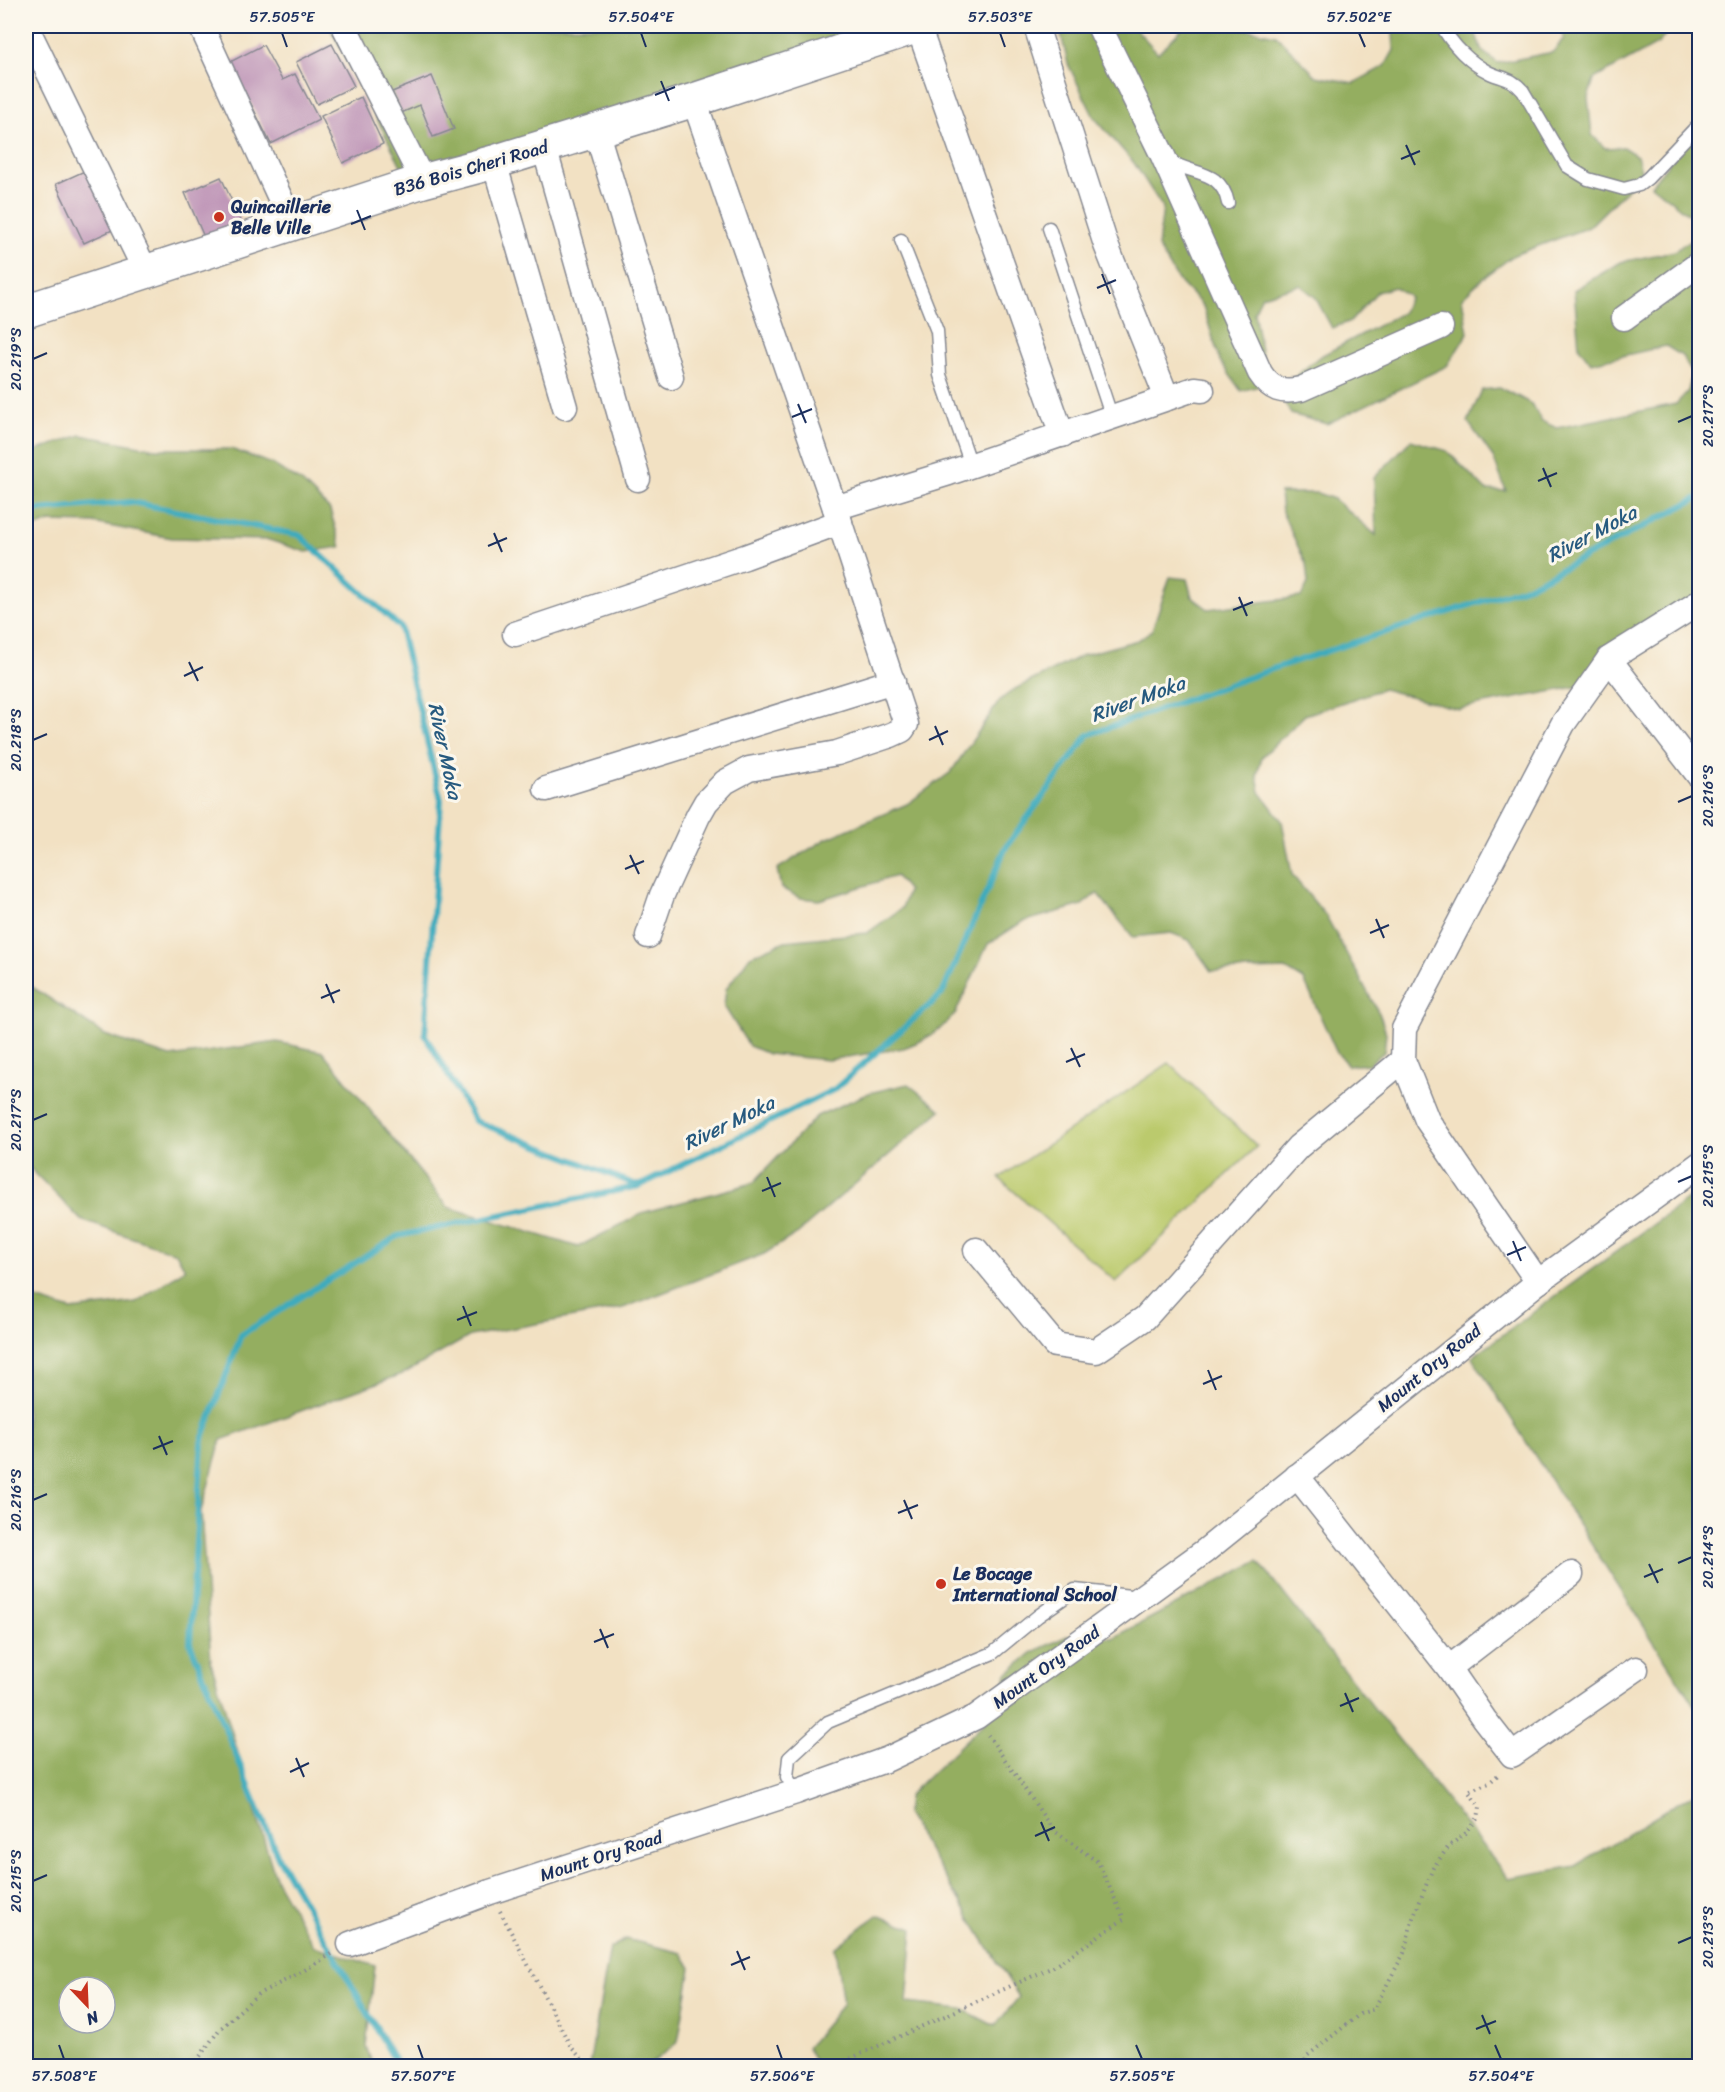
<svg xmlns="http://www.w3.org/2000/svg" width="1725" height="2092" font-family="Sriracha,sans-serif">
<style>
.green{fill:#bbca6d;stroke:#6b7c66;stroke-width:1.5}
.forest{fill:#94ae60;stroke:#586e5f;stroke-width:1.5;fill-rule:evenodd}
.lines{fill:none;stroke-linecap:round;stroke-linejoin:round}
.stream{stroke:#3eabbd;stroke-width:6}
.building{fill:#bf96b8}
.lane-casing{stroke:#868890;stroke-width:15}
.street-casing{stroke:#868890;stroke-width:27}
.secondary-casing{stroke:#868890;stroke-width:36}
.path{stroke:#868890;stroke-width:4;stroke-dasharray:1.5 4.5;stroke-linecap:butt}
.lane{stroke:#fff;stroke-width:12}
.street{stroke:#fff;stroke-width:24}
.secondary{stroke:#fff;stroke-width:33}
.ticks{fill:none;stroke:#1b2f5e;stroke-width:2}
.poi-dot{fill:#c8321e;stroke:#fbf7ec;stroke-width:2}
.labels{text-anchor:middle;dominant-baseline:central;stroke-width:6;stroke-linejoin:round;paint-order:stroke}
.street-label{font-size:18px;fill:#1b2f5e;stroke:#fbf7ec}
.poi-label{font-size:18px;font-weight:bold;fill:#1b2f5e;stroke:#fbf7ec;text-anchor:start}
.water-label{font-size:20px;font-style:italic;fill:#275a7f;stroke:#fbf7ec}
.neatline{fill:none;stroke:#1b2f5e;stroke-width:2}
.ticks-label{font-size:15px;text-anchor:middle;fill:#1b2f5e}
</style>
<rect width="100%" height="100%" fill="#fbf7ec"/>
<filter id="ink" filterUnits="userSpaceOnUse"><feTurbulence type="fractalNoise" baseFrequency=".0167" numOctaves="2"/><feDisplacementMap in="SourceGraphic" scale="12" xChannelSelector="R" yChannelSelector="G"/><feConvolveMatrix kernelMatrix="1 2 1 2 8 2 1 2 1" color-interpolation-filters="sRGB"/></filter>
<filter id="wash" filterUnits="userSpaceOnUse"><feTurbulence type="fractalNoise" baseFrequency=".008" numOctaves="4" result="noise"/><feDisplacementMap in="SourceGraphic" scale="24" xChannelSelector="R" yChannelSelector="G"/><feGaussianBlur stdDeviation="1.35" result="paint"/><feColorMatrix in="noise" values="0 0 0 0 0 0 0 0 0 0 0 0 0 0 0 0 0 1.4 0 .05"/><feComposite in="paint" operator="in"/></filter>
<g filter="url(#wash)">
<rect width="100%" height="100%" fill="#f2e1c3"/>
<polygon class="green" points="1169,1063 1257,1146 1116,1282 999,1178"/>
<g class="forest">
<polygon points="329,26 894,26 411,185"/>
<polygon points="1061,26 1133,26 1158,53 1185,26 1230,26 1276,35 1316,76 1354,83 1385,66 1394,50 1393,33 1390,26 1473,26 1482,51 1498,63 1553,52 1564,38 1557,26 1670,26 1671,27 1659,43 1594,79 1588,98 1592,135 1605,148 1623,147 1637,156 1642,174 1589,227 1514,255 1482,279 1462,298 1468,333 1447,366 1327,424 1291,414 1282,398 1290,381 1319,357 1402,313 1410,297 1395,287 1377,292 1351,321 1332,328 1315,297 1300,285 1262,296 1254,312 1264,368 1260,386 1241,391 1220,361 1203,306 1178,280 1158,247 1163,208 1134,163 1094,117 1068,64 1060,30"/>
<polygon points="1699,126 1699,603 1581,686 1458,709 1383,689 1305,715 1262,757 1257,775 1260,792 1282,821 1292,875 1326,916 1380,1015 1386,1033 1384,1052 1369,1064 1348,1066 1336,1051 1304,980 1286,969 1211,971 1189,940 1171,933 1133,937 1097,893 1082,905 1022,922 988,944 955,1014 941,1028 923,1040 904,1048 828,1060 768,1054 749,1046 724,1006 726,989 750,956 785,941 867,933 902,908 908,891 896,876 819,900 800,898 781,888 777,869 826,839 907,804 951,772 1000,700 1015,689 1083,655 1138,640 1152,630 1170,577 1187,579 1192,597 1208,609 1301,597 1308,583 1306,564 1282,512 1280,493 1317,493 1334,499 1376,535 1374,478 1411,440 1447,451 1486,490 1506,491 1493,457 1468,422 1482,390 1500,388 1517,396 1533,405 1541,421 1557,428 1676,404 1688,391 1692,373 1682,356 1666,346 1591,363 1579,347 1574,290 1621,262 1675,251 1691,239 1694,219 1651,185"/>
<polygon points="81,435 156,449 231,449 272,464 303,483 330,510 341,547 306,552 269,540 172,538 93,523 50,522 26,531 26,454"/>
<path d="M26,983L105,1035L170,1057L277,1042L323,1052L448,1207L578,1247L645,1212L753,1183L817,1116L869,1093L908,1084L941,1110L798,1233L764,1254L623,1308L470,1336L405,1373L221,1440L201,1511L211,1662L276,1880L314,1946L375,1966L366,2046L373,2066H26V1293L30,1297L71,1310L136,1302L185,1269L176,1253L81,1220L26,1164ZM69,1987H105V2023H69Z"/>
<polygon points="1699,1191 1699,1713 1472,1357"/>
<polygon points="1258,1561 1508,1878 1576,1866 1699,1790 1699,2066 817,2066 807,2047 843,2004 835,1948 877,1915 913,1928 907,2003 962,2009 995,2026 1019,1997 906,1814 908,1796 997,1710 1006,1675 1033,1652 1067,1636 1113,1638"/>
<polygon points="626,1939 682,1953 691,1968 678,2042 648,2066 589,2066 610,1948"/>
</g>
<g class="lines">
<g class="stream">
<polyline points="26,511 131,502 299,535 400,627 441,800 425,1035 475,1121 639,1186 835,1089 942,994 1006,847 1088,735 1278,667 1529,586 1700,497"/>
<polyline points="398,2066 278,1857 190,1643 202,1440 241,1335 398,1236 639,1186"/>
</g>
</g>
<g id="blocks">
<g class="building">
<polygon points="332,44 354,86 317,104 296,62"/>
<polygon points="263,45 282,80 295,74 319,120 271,144 230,62"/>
<polygon points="432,76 454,129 433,137 420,105 401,113 392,92"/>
<polygon points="361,97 383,144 343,163 321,116"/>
<polygon points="89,169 117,228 84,243 56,184"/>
<polygon points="221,177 241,221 204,237 185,193"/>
</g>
</g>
</g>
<g filter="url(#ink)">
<use href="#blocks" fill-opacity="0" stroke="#868890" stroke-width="1.5"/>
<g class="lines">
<g class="lane-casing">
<g id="lane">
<path d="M1442,26C1452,45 1470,63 1490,73C1504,79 1512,78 1523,91L1567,166L1588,179L1624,189L1639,185L1648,178L1700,123"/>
<path d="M1168,160C1192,176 1221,168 1228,203"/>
<polyline points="1049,228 1112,418"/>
<polyline points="901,240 937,331 940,375 971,465"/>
<polyline points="796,1792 787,1777 789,1758 828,1722 993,1653 1038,1616 1075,1590 1140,1597"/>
</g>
</g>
<g class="street-casing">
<g id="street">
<polyline points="26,26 146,272"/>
<polyline points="201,26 292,224"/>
<polyline points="344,26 423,181"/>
<polyline points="918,26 1062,435"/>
<polyline points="1036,26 1106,245 1167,398"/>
<path d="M1099,26L1163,156L1260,373C1271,390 1282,393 1301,389L1441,327"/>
<polyline points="596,130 671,377"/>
<polyline points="544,147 638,479"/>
<polyline points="494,162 565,407"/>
<polyline points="1624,318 1700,263"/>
<polyline points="835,508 949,473 1194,389 1202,390"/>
<polyline points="515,634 745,557 840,522"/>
<polyline points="1609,659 1700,777"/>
<polyline points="546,789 893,681"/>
<polyline points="648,936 662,895 698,816 706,802 725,782 749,769 837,753 891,735 902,730 906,724 835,508 694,100"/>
<polyline points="976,1250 1055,1345 1096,1351 1145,1318 1298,1147 1403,1060"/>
<polyline points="1538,1282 1427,1120 1403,1060 1404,1029 1563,724 1609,659 1700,602"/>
<polyline points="1297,1476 1449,1668 1484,1719 1512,1755 1636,1669"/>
<polyline points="1449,1668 1571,1574"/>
<polyline points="350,1944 490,1892 796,1792 888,1759 976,1717 1205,1551 1538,1282 1700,1164"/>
</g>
</g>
<g class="secondary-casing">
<polyline id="secondary" points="26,311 423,181 494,162 694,100 918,26"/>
</g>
<g class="path">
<polyline points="500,1911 571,2047 588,2066"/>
<polyline points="193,2066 219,2030 258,1994 296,1975 332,1954"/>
<polyline points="834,2066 1053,1967 1124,1919 1098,1862 1053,1830 988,1735"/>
<polyline points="1303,2066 1307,2056 1360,2014 1374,2009 1404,1953 1412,1921 1433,1868 1449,1846 1465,1834 1478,1818 1480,1807 1468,1791 1489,1783 1500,1773"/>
</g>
<use href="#lane" class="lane"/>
<use href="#street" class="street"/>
<use href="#secondary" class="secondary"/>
</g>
</g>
<path class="ticks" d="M282,33L287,47M641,33L646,47M1000,33L1005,47M1359,33L1365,47M661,81L669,101M655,95L675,87M1406,145L1415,165M1401,159L1420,151M357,210L365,230M351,224L371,216M1102,274L1110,294M1097,288L1116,280M33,359L47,353M798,404L806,423M792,417L812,409M1678,422L1692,416M1543,468L1551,487M1538,481L1557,473M494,533L502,552M488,546L507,538M1239,597L1247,616M1233,610L1253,602M189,662L198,681M184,676L203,667M935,726L943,745M33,740L47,734M929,740L948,731M1678,802L1692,796M630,855L639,874M625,869L644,861M1376,919L1384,938M1370,933L1389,925M326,984L334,1003M321,998L340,990M1071,1048L1080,1067M1066,1062L1085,1054M33,1120L47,1114M767,1177L775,1197M1678,1182L1692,1176M762,1191L781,1183M1513,1241L1521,1261M1507,1255L1526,1247M463,1306L471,1326M457,1320L477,1312M1208,1370L1216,1390M1203,1384L1222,1376M159,1436L167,1455M153,1449L173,1441M33,1500L47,1494M904,1500L912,1519M898,1513L918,1505M1678,1563L1692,1557M1649,1564L1658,1583M1644,1577L1663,1569M600,1629L608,1648M594,1642L614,1634M1345,1693L1353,1712M1340,1706L1359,1698M296,1758L304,1777M290,1772L309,1763M1041,1822L1049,1841M1035,1836L1055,1827M33,1881L47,1875M1678,1943L1692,1937M737,1951L745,1970M731,1965L750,1957M1482,2015L1490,2034M1476,2029L1496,2021M59,2045L64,2059M418,2045L423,2059M777,2045L782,2059M1136,2045L1142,2059M1495,2045L1501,2059"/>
<g class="poi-dot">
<circle cx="219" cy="217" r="6"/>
<circle cx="941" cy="1584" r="6"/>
</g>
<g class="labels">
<g class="street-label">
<text transform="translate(471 168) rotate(-16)">B36 Bois Cheri Road</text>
<text transform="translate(1429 1368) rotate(-39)">Mount Ory Road</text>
<text transform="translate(1046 1667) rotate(-36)">Mount Ory Road</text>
<text transform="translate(601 1856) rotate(-18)">Mount Ory Road</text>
</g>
<g class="poi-label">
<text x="231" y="207">Quincaillerie<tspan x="231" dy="21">Belle Ville</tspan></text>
<text x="953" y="1574">Le Bocage<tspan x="953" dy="21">International School</tspan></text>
</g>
<g class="water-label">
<text transform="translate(1592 534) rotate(-28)">River Moka</text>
<text transform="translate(1138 699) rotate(-20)">River Moka</text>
<text transform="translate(445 751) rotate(78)">River Moka</text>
<text transform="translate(729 1123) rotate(-26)">River Moka</text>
</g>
</g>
<rect width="1725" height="2092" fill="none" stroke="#fbf7ec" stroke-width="66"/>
<g transform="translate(87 2005) rotate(157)"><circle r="28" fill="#fbf7ec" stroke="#a1a7b3" stroke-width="1.5"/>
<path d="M0-4.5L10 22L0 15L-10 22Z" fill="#c8321e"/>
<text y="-9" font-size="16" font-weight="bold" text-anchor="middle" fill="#1b2f5e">N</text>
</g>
<rect x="33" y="33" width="1659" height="2026" class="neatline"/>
<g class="ticks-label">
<text x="282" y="22">57.505°E</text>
<text x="641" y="22">57.504°E</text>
<text x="1000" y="22">57.503°E</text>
<text x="1359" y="22">57.502°E</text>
<text transform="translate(16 359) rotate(-90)" y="5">20.219°S</text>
<text transform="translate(1708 416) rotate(-90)" y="5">20.217°S</text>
<text transform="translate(16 740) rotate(-90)" y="5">20.218°S</text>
<text transform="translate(1708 796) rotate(-90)" y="5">20.216°S</text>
<text transform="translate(16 1120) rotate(-90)" y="5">20.217°S</text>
<text transform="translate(1708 1176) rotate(-90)" y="5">20.215°S</text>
<text transform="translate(16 1500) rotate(-90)" y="5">20.216°S</text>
<text transform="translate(1708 1557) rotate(-90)" y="5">20.214°S</text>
<text transform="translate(16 1881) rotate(-90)" y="5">20.215°S</text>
<text transform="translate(1708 1937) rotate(-90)" y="5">20.213°S</text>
<text x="64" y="2081">57.508°E</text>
<text x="423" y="2081">57.507°E</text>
<text x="782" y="2081">57.506°E</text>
<text x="1142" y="2081">57.505°E</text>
<text x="1501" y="2081">57.504°E</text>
</g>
</svg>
